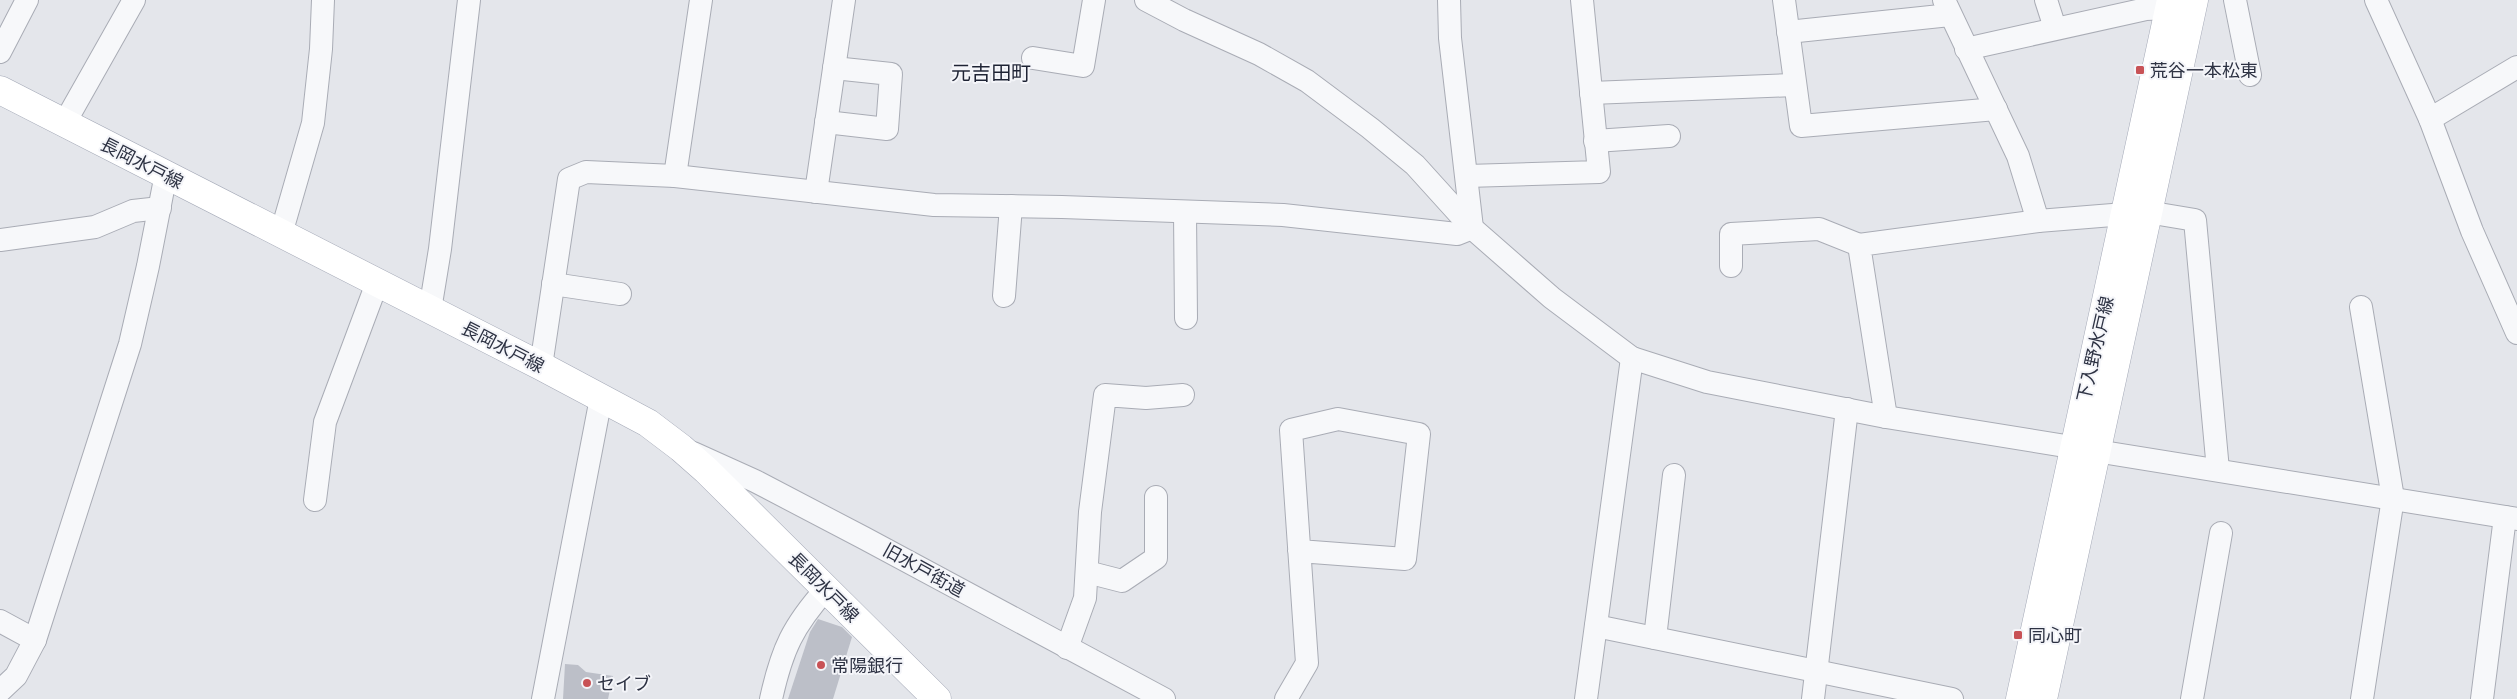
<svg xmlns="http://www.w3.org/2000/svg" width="2517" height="699" font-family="Inter,'Noto Sans JP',sans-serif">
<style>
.building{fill:#bcbfc8}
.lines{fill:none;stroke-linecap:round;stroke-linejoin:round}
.minor-casing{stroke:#a9acb5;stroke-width:24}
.major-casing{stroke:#a4a9b7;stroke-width:29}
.minor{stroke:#f7f8fa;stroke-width:22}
.major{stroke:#fff;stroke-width:28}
.poi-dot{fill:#c85256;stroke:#f4f5f9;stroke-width:2}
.labels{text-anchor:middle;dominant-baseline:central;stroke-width:4;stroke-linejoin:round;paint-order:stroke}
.poi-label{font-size:18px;fill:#2d3243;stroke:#f4f5f9;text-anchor:start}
.street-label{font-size:18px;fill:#2d3243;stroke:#f4f5f9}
.quarter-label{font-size:20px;fill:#1e2334;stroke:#f4f5f9}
</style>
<rect width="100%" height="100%" fill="#e4e6eb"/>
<g class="building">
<polygon points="818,619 842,627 852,637 833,699 788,699 810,632"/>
<polygon points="565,664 578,665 586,672 613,676 608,699 563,699"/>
</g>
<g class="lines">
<g class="minor-casing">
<g id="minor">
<polyline points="1146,0 1184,20 1259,54 1307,81 1370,128 1415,165 1472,228 1552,298 1632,358 1707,382 1886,417 2517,519"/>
<polyline points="1784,0 1801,126 1996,109"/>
<polyline points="1944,0 2018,156 2038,221"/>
<polyline points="2046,0 2055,28"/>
<polyline points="2235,0 2250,75"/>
<polyline points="2376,0 2430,119 2472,231 2517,333"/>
<polyline points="1788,32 1950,15"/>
<polyline points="1966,49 2146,9 2169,8"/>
<polyline points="0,52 27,0"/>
<polyline points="1033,58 1083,66 1094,0"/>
<polyline points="1591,93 1794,85"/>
<polyline points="2430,119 2517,67"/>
<polyline points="826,122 887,129 891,74 834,68"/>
<polyline points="64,124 134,0"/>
<polyline points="1595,141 1669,136"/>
<polyline points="675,176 701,0"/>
<polyline points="1467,176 1599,172 1582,0"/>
<polyline points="816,192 844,0"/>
<polyline points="2147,212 2195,220 2218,470"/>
<polyline points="1185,213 1186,318"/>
<polyline points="281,234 313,123 321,49 323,0"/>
<polyline points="0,240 95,227 133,211 160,208"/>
<polyline points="1731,266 1731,234 1819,229 1859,245"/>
<polyline points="553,284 620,294"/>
<polyline points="1004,296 1011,206"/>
<polyline points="2361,307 2393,498 2362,699"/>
<polyline points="430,310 440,249 469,0"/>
<polyline points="541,366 569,179 586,172 675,176 934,205 1062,207 1283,215 1457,234 1472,228 1450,38 1449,0"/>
<polyline points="1886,417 1859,245 2038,221 2125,214"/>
<polyline points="693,453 755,481 864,538 1164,699"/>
<polyline points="315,500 325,422 377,283"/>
<polyline points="1087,572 1122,581 1156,558 1156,497"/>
<polyline points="0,621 35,640"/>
<polyline points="1596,626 1952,699"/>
<polyline points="1655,638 1674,475"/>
<polyline points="1067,648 1085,598 1090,512 1105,395 1146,398 1183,395"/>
<polyline points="0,691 16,676 35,640 130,344 148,266 166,174"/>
<polyline points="543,699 601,398"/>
<path d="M771,699C782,649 793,626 826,589"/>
<polyline points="1286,699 1307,663 1291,430 1338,419 1419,434 1405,559 1299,551"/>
<polyline points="1586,699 1632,358"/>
<polyline points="1813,699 1847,409"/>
<polyline points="2192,699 2221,533"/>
<polyline points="2482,699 2505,517"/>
</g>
</g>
<g class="major-casing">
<g id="major">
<polyline points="0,90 541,366 648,423 681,448 706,470 937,699"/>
<polyline points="2020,699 2171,0"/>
<polyline points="2043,699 2194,0"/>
</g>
</g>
<use href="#minor" class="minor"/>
<use href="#major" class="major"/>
</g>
<g class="poi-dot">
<rect x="2135" y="65" width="10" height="10" rx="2.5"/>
<rect x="2013" y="630" width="10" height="10" rx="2.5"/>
<circle cx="821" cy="665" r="5"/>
<circle cx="587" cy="683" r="5"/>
</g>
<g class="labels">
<g class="poi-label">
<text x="2150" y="70">荒谷一本松東</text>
<text x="2028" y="635">同心町</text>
<text x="831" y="665">常陽銀行</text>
<text x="597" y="683">セイブ</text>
</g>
<g class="street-label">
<text transform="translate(142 163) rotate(27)">長岡水戸線</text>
<text transform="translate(503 347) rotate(27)">長岡水戸線</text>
<text transform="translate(2095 349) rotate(-77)">下入野水戸線</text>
<text transform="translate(924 570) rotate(29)">旧水戸街道</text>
<text transform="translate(824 587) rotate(45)">長岡水戸線</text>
</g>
<g class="quarter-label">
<text x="991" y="73">元吉田町</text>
</g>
</g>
</svg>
